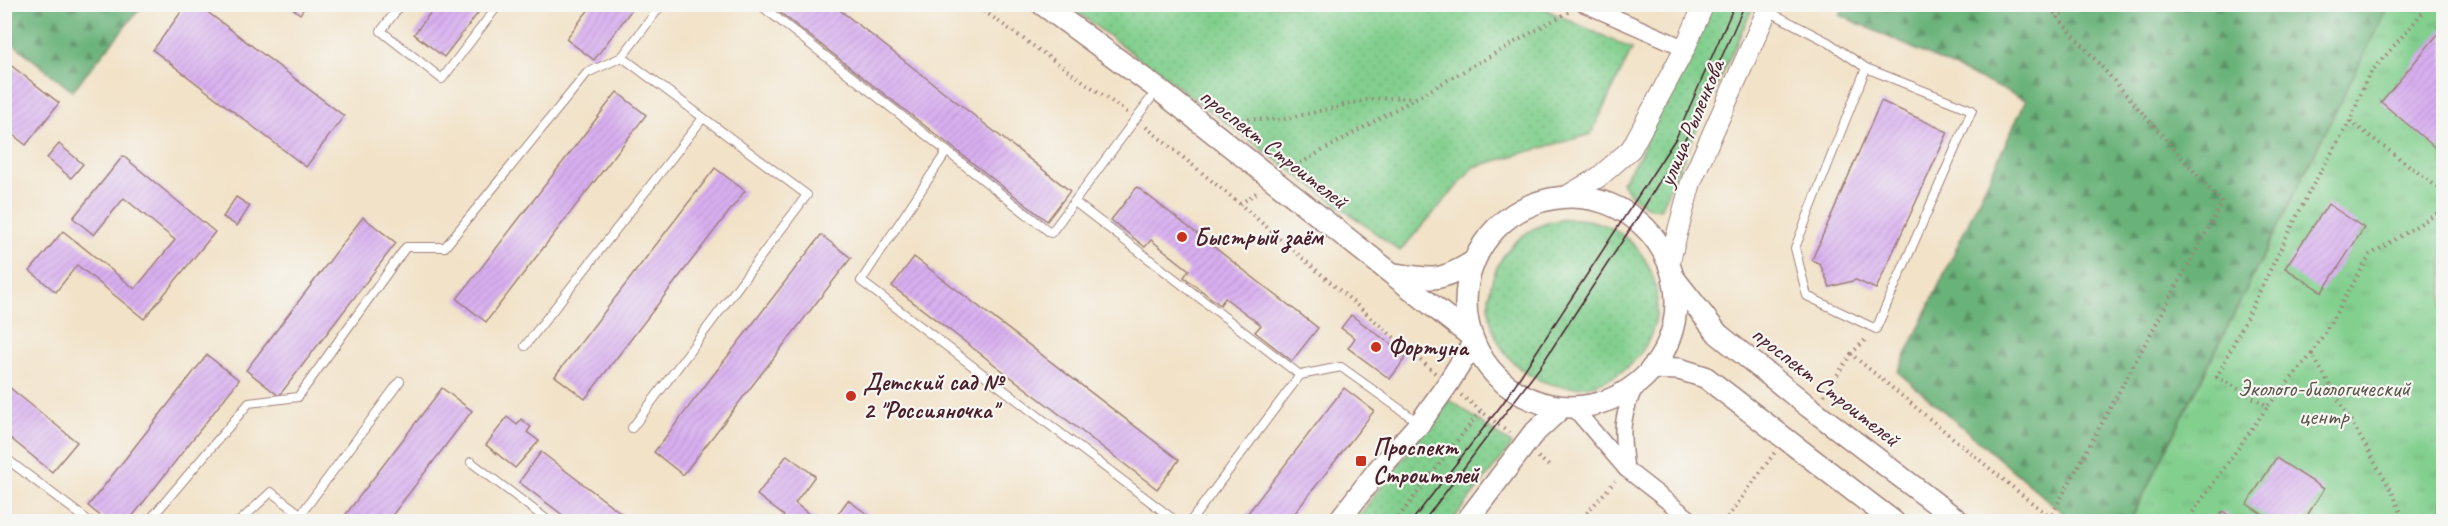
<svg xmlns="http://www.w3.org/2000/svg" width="2448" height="526" font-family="Caveat,sans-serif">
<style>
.grass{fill:url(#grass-dots);stroke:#66775c;stroke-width:1.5}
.forest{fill:url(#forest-firs);stroke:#5a6852;stroke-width:1.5}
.park{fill:url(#park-tufts);stroke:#66775c;stroke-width:1.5}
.building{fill:url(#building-hatch)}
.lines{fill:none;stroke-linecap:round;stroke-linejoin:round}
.service-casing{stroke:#9e807a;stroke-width:10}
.minor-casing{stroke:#9e807a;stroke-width:18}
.tertiary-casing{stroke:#9e807a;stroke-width:22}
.secondary-casing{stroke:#9e807a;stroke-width:24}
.path{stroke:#9e807a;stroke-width:4;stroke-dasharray:1.5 4.5;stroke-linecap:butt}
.service{stroke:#fff;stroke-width:8}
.minor{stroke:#fff;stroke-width:15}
.tertiary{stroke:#fff;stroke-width:20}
.secondary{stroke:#fff;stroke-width:21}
.tram{stroke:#4a1f2b;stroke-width:1.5}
.poi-dot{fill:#c8321e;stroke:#f6f6f2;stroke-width:2}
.labels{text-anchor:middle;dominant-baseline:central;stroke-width:4.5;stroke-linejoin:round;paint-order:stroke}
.street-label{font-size:24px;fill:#4a1f2b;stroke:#f6f6f2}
.poi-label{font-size:24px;font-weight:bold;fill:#4a1f2b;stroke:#f6f6f2;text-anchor:start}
.park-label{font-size:24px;fill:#5b5449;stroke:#f6f6f2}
</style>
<defs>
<pattern id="grass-dots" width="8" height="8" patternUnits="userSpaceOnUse" patternTransform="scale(1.5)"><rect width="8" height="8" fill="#82cf8e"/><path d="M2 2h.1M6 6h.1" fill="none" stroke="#72b17b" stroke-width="1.8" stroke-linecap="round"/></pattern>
<pattern id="forest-firs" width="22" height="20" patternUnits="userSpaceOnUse" patternTransform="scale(1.5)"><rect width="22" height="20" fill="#69b279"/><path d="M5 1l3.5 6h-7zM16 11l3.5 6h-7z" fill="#589063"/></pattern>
<pattern id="park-tufts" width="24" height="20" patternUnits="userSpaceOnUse" patternTransform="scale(1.5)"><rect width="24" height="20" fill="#82cf8e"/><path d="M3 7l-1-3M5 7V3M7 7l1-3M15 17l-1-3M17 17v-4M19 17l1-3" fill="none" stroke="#72b17b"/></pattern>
<pattern id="building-hatch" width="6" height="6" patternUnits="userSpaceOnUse" patternTransform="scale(1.5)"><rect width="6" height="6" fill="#d8aff0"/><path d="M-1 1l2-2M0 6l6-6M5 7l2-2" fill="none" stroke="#bb96ce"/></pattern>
</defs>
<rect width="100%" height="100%" fill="#f6f6f2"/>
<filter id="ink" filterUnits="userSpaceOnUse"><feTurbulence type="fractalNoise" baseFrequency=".0167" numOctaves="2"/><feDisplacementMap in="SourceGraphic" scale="12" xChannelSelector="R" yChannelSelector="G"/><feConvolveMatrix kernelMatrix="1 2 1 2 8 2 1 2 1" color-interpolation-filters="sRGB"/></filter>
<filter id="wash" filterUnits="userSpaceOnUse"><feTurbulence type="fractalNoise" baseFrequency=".008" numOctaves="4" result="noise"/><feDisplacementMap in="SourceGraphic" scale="24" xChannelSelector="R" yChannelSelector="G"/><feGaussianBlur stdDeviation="1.35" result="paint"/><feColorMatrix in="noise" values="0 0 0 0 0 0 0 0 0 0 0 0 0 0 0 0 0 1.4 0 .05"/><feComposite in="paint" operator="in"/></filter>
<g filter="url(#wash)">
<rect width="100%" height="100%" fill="#f2e2c8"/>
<g class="grass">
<polygon points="1067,5 1536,5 1632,49 1591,134 1474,167 1400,251"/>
<path d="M1706,5H1754L1660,209C1645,209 1629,196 1622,182L1639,157Z"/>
<circle cx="1573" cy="303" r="84"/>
<polygon points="1449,399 1512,445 1452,521 1354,522"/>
</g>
<g class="forest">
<polygon points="1845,4 2389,5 2130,521 2072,521 1898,372 2026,100 1840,15"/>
<polygon points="4,5 5,4 143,5 72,91 5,37"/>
</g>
<polygon class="park" points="2389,5 2443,5 2443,521 2130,522"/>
<g id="blocks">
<g class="building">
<polygon points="187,4 197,4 344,116 306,167 153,50"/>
<polygon points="287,4 307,4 300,14"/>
<polygon points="437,4 485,4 444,57 414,34"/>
<polygon points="593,4 636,4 594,60 566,39"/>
<polygon points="769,4 832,4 1070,191 1047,221"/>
<polygon points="2444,27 2444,143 2438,150 2381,102"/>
<polygon points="4,60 59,103 26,145 4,128"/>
<polygon points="617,92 646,115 486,322 457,299"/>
<polygon points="1881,101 1948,132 1876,289 1856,280 1830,287 1820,264 1812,260"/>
<polygon points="59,144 83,164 71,178 47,158"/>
<polygon points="123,156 215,232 144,319 77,265 56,292 30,271 63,231 135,289 175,240 124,198 94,235 73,218"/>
<polygon points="715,168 745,191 585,399 555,376"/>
<polygon points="1137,187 1318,328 1292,361 1255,332 1261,325 1225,298 1220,305 1184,277 1189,270 1151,240 1145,247 1111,220"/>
<polygon points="236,197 250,206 237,226 223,217"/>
<polygon points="2328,204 2364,228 2322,292 2285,268"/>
<polygon points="363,217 396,243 279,396 246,370"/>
<polygon points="821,235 851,258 683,475 654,452"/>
<polygon points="914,257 1179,460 1157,489 892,286"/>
<polygon points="1351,315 1407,356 1390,379 1348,348 1355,338 1341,328"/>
<polygon points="207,355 239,380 128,522 108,522 88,506"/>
<polygon points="4,383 77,442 52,472 4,433"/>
<polygon points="442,388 472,411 387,522 340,522"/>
<polygon points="1344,388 1374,411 1288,522 1241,522"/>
<polygon points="507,417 517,425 521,419 531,427 527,432 539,441 515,468 486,445"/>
<polygon points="541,452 633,522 572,522 519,482"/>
<polygon points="787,455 815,476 795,503 819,522 780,522 784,516 757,495"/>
<polygon points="2276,458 2324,489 2303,522 2274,522 2247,504"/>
<polygon points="848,500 878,522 832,522"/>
<polygon points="2223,511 2236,522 2215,522"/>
</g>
</g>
</g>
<g filter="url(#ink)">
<use href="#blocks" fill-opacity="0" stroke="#9e807a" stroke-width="1.5"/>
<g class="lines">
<g class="service-casing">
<g id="service">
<polyline points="401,4 381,31 442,79 499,4"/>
<polyline points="759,4 1051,233 1157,90"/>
<polyline points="1768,11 1828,42 1866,68 1972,110 1876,329 1807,296 1795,248 1866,68"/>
<polyline points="947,151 861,281 1177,522"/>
<polyline points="1076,203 1300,375 1341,367 1418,422"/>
<polyline points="525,346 703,118"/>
<polyline points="632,428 807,195 622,57 662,4"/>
<polyline points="4,457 90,522"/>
<polyline points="471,462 550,522"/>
<polyline points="301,514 400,381"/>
<polyline points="148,522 249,403 298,397 406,247 445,247 587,73 622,57"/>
<polyline points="239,522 271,492 311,522"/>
<polyline points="1190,522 1300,375"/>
</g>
</g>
<g class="minor-casing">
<g id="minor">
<polyline points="1584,4 1685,48"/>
<polyline points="1573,407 1626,469 1694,522"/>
<path d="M1626,469C1621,432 1620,418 1637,383"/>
</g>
</g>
<g class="tertiary-casing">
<g id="tertiary">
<polyline points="1565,197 1599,177 1631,149 1685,48 1704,4"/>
<polyline points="1669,264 1691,182 1770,4"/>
</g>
</g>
<g class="secondary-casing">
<g id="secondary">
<polyline points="1042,4 1158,89 1472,337"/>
<circle cx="1571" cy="302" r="105"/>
<path d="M1395,274C1432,280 1441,282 1474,261"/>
<polyline points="1673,277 1718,334 1809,407 1960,522"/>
<polyline points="1652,368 1679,369 1705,377 1894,522"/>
<polyline points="1338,522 1378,470 1420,423 1447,385 1474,342"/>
<polyline points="1466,522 1532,435 1562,407"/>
</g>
</g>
<g class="path">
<polyline points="974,4 1128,113"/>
<polyline points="1086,4 1088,13"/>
<polyline points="2046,4 2222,203 2051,516"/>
<polyline points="2430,4 2368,76 2350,121 2444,192"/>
<polyline points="2056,18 2080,4"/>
<polyline points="1242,119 1281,120 1371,99 1413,97"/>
<polyline points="1146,127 1240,204 1435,373"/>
<polyline points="1290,169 1570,11"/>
<polyline points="1240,204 1259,191"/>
<polyline points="1851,354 1867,338"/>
<polyline points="2312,354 2268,406 2217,377 2309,192 2350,121"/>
<polyline points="1461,395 1509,433"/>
<polyline points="1824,395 1851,354 2027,499 2058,522"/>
<polyline points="1538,457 1549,466"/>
<polyline points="1395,522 1481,410"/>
<polyline points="1579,522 1615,481"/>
<polyline points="1724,522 1775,452"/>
<polyline points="2186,522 2268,406"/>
<polyline points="2405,522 2392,492 2312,354 2370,255 2444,209"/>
</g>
<use href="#service" class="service"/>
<use href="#minor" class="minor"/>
<use href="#tertiary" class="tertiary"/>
<use href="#secondary" class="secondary"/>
<g class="tram">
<polyline points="1705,95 1745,4"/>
<polyline points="1411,522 1503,403 1676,138 1735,4"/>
<polyline points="1423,522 1540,367 1636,220 1687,136"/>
</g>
</g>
</g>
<g class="poi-dot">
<circle cx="1182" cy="237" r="6"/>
<circle cx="1376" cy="347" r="6"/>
<circle cx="851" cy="396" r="6"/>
<rect x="1355" y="455" width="12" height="12" rx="3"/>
</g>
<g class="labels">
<g class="street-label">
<text transform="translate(1691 123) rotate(-67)">улица Рыленкова</text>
<text transform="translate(1274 148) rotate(38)">проспект Строителей</text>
<text transform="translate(1826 386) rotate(38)">проспект Строителей</text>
</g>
<g class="poi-label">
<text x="1194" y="237">Быстрый заём</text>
<text x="1388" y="347">Фортуна</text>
<text x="863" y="382">Детский сад №<tspan x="863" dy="28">2 "Россияночка"</tspan></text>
<text x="1373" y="447">Проспект<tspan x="1373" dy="28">Строителей</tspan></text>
</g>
<g class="park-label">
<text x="2324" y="388">Эколого-биологический<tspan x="2324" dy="28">центр</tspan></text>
</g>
</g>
<rect width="2448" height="526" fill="none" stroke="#f6f6f2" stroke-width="24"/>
</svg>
